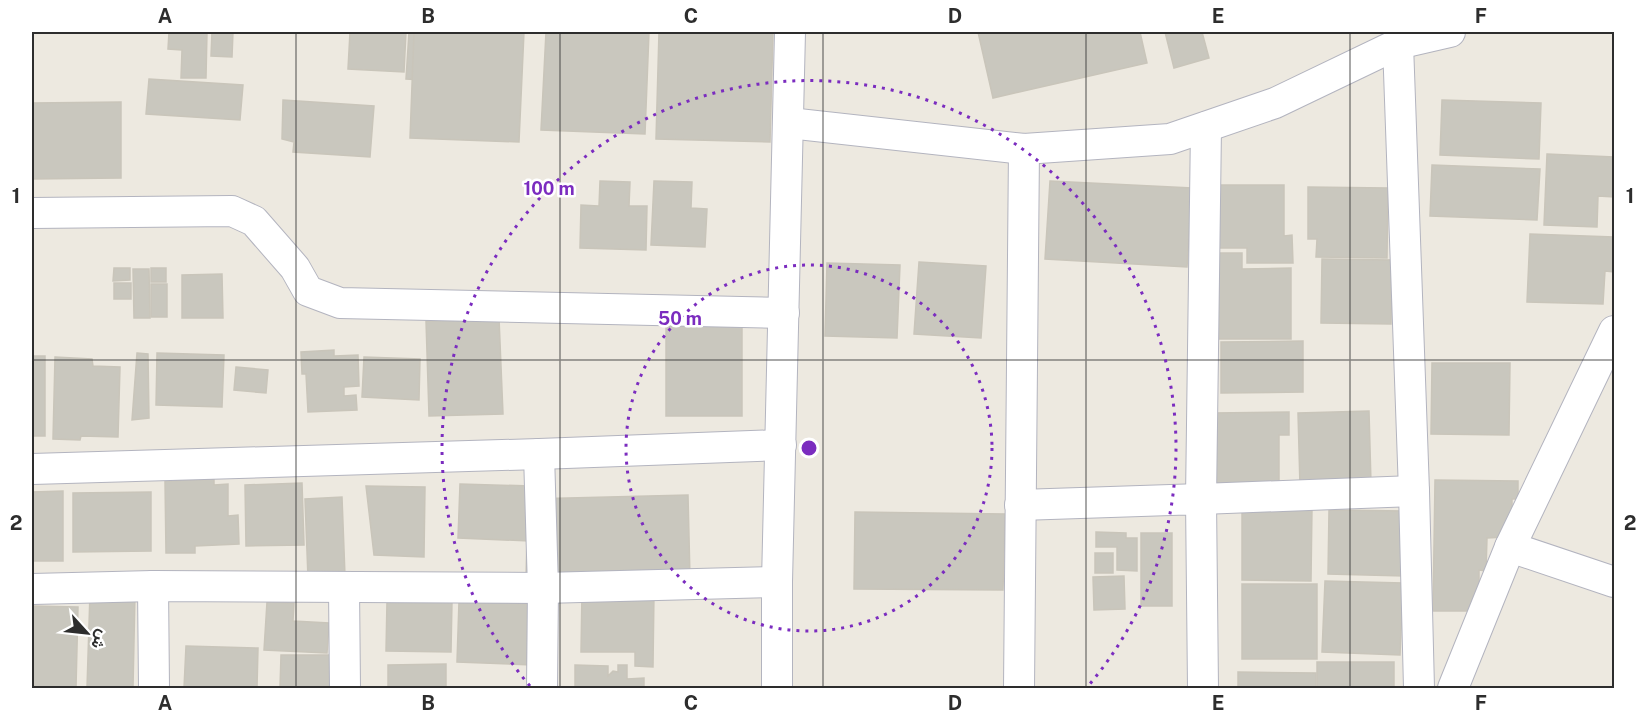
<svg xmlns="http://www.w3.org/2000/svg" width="1646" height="720" font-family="'Public Sans',Vazirmatn,sans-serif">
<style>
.building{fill:#c9c7be;stroke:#c9c5ba;stroke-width:1.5}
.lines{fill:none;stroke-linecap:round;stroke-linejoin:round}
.minor-casing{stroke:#b3b4bf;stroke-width:32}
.minor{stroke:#fff;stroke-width:30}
.grid{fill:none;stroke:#2d2d2d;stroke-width:1.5;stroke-opacity:0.55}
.ring{fill:none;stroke:#7b2cbf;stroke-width:3;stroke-dasharray:3 6}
.centre{fill:#7b2cbf;stroke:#fff;stroke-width:3}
.ring-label{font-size:18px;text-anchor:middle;font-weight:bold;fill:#7b2cbf;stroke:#fff;stroke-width:5;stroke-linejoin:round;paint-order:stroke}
.neatline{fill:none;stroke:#2d2d2d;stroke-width:2}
.grid-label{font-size:20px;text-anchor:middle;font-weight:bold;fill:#2d2d2d}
</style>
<rect width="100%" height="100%" fill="#ede9e0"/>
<g class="building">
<polygon points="169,32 207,32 206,78 181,78 182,50 168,49"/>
<polygon points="212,32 233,32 232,57 211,56"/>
<polygon points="350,32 406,32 404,72 348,69"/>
<polygon points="409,32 426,32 423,80 406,79"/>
<polygon points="414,32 524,32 519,142 410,138"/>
<polygon points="546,32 649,32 645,134 541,130"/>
<polygon points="659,32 773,32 770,142 656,139"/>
<polygon points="978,32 1140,32 1147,63 993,98"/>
<polygon points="1165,32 1202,32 1209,58 1174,68"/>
<polygon points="149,79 243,85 240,120 146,114"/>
<polygon points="283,100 374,106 370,157 293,152 294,142 282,139"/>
<polygon points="1442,100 1541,103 1539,159 1440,155"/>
<polygon points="121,102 121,178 32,179 32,103"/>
<polygon points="1547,154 1614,157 1614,197 1598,196 1597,227 1544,225"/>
<polygon points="1432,165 1540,169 1537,220 1430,216"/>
<polygon points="600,181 630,182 629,206 647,206 646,250 580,248 581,205 599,206"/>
<polygon points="654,181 692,182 691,208 707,209 705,247 651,245"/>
<polygon points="1050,181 1192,188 1187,267 1045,259"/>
<polygon points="1217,185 1284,185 1284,236 1292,235 1293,263 1247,263 1247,248 1217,248"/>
<polygon points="1308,187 1388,188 1387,258 1316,257 1317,239 1308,239"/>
<polygon points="1530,234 1614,237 1614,272 1605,271 1603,304 1527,302"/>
<polygon points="1210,253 1242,253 1242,269 1291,268 1291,339 1210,339"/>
<polygon points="1322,259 1392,260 1391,324 1321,323"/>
<polygon points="919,262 986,266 981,338 914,334"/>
<polygon points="827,263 900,265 897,338 825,336"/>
<polygon points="114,268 130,268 130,280 113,281"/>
<rect x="151" y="268" width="15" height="14"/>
<polygon points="133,269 149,269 150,318 134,318"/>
<polygon points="222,274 223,318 182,318 182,275"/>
<rect x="114" y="283" width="17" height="16"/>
<rect x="151" y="284" width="16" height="33"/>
<polygon points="499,318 503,414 429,416 426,321"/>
<rect x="666" y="326" width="76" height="90"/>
<polygon points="1303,341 1303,392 1221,393 1221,342"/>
<polygon points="334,350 334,356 358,355 359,386 344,387 344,396 356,395 357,410 308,412 306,374 302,374 301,352"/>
<polygon points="137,353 148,354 149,418 132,420"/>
<polygon points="157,353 224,355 222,407 156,405"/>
<rect x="32" y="356" width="13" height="80"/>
<polygon points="55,357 92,359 93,366 120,367 118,437 81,436 80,440 53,439"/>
<polygon points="364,357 420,359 419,400 362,397"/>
<polygon points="1432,363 1510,363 1509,435 1431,434"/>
<polygon points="236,367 268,370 266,393 234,390"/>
<polygon points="1369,411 1371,483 1300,486 1298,413"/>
<polygon points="1289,412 1289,435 1279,435 1279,486 1213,486 1214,413"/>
<polygon points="214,479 214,485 228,484 228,516 238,515 239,544 195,546 195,553 166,553 165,481"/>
<polygon points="1435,480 1518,481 1518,499 1512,499 1512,523 1505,523 1505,537 1487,538 1486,571 1479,570 1479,611 1433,611"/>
<polygon points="302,483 304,545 246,546 245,485"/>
<polygon points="460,484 531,486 529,541 458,538"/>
<polygon points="366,486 425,487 424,557 374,555"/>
<polygon points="63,491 63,561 32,561 32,492"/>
<polygon points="151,492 151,551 73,552 73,493"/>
<polygon points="688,495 690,578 526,578 528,499"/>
<polygon points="342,497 345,576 308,578 305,499"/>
<polygon points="1242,506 1312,507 1311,581 1242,580"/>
<polygon points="1329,510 1405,511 1404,576 1328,574"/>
<polygon points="855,512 1005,514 1003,590 854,589"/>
<polygon points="1096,532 1126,533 1126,538 1137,538 1137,571 1117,570 1117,547 1096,547"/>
<rect x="1141" y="533" width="31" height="73"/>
<rect x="1095" y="553" width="18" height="20"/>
<polygon points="1124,576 1125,609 1094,610 1093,577"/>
<polygon points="1325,581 1403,583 1400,655 1322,652"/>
<rect x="1242" y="584" width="75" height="75"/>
<polygon points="582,592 654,593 653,667 635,666 635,652 581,652"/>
<polygon points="90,593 135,594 133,688 87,688"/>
<polygon points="387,601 452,601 451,652 386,651"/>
<polygon points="459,601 534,604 532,665 457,662"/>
<polygon points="267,602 294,603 293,621 329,623 327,653 264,650"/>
<polygon points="32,606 78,607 76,688 32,688"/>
<polygon points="186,646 258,648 257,688 184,688"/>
<polygon points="281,655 330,655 331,688 280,688"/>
<rect x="1317" y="662" width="77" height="26"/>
<polygon points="446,664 446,688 388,688 388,665"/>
<polygon points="575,665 608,666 608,676 613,671 618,672 618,665 627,665 627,679 644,678 644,688 575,688"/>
<polygon points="1238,672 1316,673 1316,688 1238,688"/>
</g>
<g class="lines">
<g class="minor-casing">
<g id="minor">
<polyline points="1398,44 1414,491 1419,688"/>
<polyline points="789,123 1024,149 1170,139 1275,103 1398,44 1450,32"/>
<polyline points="1206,127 1201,499 1414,491"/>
<polyline points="32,213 232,211 254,221 295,268 308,291 340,303 784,313"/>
<polyline points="539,454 543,588 542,688"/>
<polyline points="32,469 539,454 781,445"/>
<polyline points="1020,505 1201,499 1203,688"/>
<polyline points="1510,547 1614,582"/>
<polyline points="153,586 154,688"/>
<polyline points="344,588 345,688"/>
<polyline points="32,589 153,586 543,588 777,582"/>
<polyline points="777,688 777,582 790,32"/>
<polyline points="1019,688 1024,149"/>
<polyline points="1453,688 1510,547 1614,331"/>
</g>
</g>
<use href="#minor" class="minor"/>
</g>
<path class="grid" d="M296,32V688M560,32V688M823,32V688M1086,32V688M1350,32V688M32,360H1614"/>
<g class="ring">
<circle cx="809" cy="448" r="183"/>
<path d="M530 686A367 367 0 1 1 1088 686"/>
</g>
<circle cx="809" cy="448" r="9" class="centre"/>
<g class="ring-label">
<text x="549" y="195">100 m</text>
<text x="680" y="325">50 m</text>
</g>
<rect width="1646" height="720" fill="none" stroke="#ffffff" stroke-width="66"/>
<g transform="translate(87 633) rotate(117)" stroke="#ffffff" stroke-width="4.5" paint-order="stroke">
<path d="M0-4.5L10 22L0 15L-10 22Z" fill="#2d2d2d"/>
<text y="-9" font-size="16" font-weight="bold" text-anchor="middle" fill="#2d2d2d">ش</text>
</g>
<rect x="33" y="33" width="1580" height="654" class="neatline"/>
<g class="grid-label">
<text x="165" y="23">A</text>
<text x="428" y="23">B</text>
<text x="691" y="23">C</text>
<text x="955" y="23">D</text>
<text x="1218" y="23">E</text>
<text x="1481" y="23">F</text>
<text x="16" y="203">1</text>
<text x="1630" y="203">1</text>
<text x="16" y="530">2</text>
<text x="1630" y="530">2</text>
<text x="165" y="710">A</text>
<text x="428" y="710">B</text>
<text x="691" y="710">C</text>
<text x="955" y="710">D</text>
<text x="1218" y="710">E</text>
<text x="1481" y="710">F</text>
</g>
</svg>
